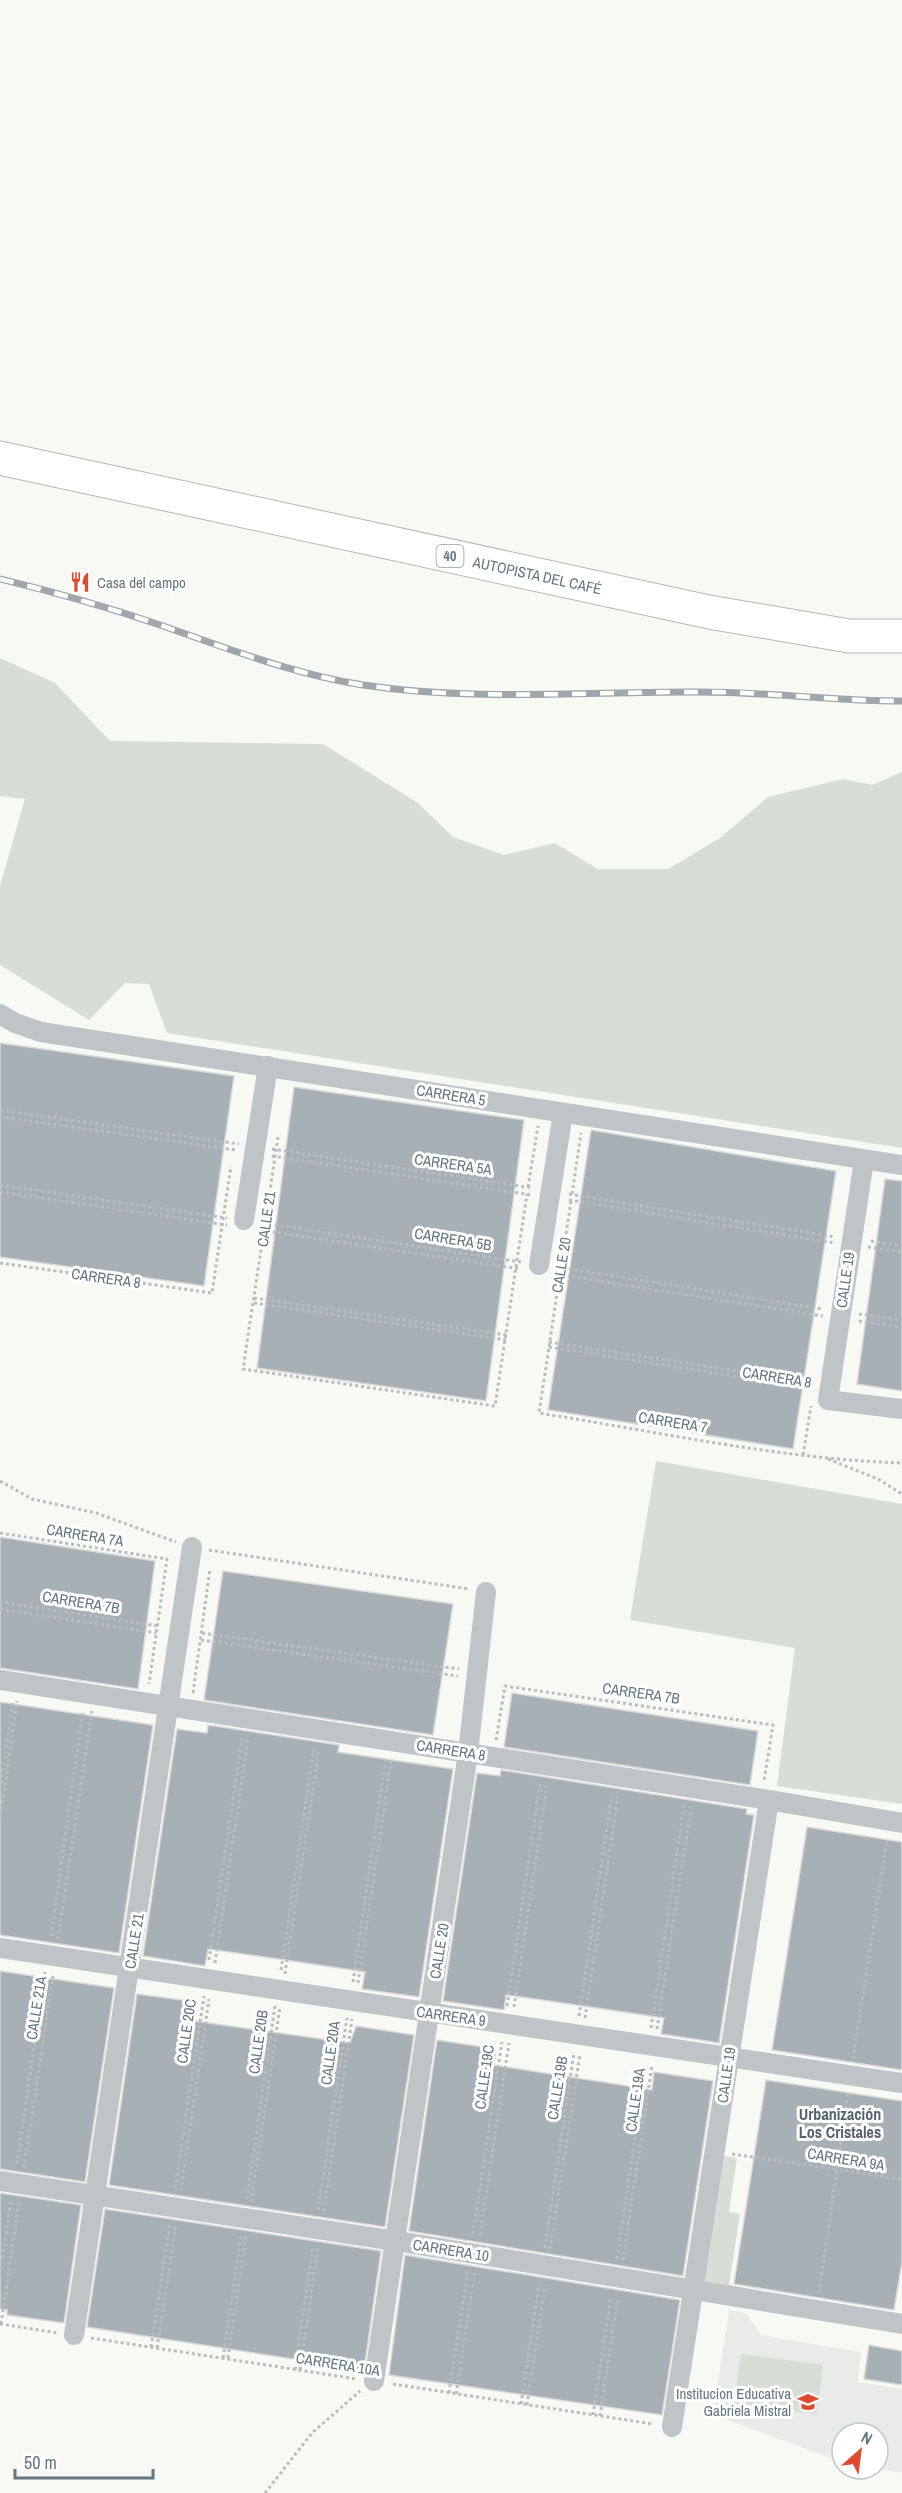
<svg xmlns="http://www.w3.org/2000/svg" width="902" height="2493" font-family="'Archivo Narrow',sans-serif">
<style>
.built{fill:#e9eae9}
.green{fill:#d8ddd5}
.building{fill:#a6b0b5;stroke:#dadad8;stroke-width:1.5}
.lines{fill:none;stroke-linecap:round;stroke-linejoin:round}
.highway-casing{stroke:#b3b8ba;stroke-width:35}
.path{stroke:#babdbf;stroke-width:3;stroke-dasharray:3 3;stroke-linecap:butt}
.street{stroke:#bfc4c7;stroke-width:20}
.highway{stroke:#fff;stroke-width:33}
.rail-casing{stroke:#9fa7ac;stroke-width:7}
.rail{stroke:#fff;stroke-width:4.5;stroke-dasharray:14;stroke-linecap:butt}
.labels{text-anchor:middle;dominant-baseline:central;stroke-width:6;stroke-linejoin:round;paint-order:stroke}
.shield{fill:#fff;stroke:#929fa5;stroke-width:1.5}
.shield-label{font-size:14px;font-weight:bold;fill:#64767f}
.street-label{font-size:15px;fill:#64767f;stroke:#fff}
.poi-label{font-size:15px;fill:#64767f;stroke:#fff;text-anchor:start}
.neighbourhood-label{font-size:16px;font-weight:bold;fill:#56636b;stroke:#fff}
</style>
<rect width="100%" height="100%" fill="#f8f8f5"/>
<polygon class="built" points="729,2310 746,2313 761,2335 861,2352 858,2382 902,2389 902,2473 878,2469 878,2433 842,2433 842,2462 713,2415"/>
<g class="green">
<polygon points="0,658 55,683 110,741 323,744 418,803 453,837 504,855 555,843 598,869 668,869 720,838 768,797 843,779 872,785 902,772 902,1148 167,1033 149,984 125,983 89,1020 0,965 0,886 25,799 0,796"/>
<polygon points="656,1461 902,1504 902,1804 777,1786 795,1648 630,1620"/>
<polygon points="717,2155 737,2158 729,2212 740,2214 729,2285 744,2288 743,2293 707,2286 699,2278"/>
<polygon points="741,2354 823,2365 817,2414 734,2403"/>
</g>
<g class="building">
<polygon points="0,1043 234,1076 204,1286 0,1257"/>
<polygon points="294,1087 524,1120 486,1401 257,1368"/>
<polygon points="591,1130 836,1171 793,1449 548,1410"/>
<polygon points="885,1179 902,1181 902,1391 857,1384"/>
<polygon points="0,1537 155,1561 138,1689 0,1668"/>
<polygon points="223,1571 453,1604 433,1735 204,1700"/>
<polygon points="512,1693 758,1731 750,1785 504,1747"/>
<polygon points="0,1702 153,1725 119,1953 0,1935"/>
<polygon points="208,1725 339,1745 338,1752 453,1769 419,1997 362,1989 365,1972 292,1961 208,1949 205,1966 143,1956 177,1729 207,1733"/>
<polygon points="501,1770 747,1809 746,1814 754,1815 719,2043 661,2034 664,2018 549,2001 506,1995 504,2010 443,2001 477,1773 500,1776"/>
<polygon points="807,1827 902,1842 902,2070 772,2050"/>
<polygon points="0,1971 114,1988 85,2182 0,2169"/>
<polygon points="137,1994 197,2002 195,2021 350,2043 356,2026 414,2035 385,2227 109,2185"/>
<polygon points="437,2040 496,2049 494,2065 609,2083 652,2090 654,2072 713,2081 683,2276 409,2231"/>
<polygon points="766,2080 902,2101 902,2262 894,2310 734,2284"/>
<polygon points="0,2193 81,2205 64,2323 7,2315 7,2310 0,2309"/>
<polygon points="105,2209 381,2251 364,2370 87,2327"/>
<polygon points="405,2255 680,2300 662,2415 389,2375"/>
<polygon points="869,2345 902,2351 902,2385 864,2379"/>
</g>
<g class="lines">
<g class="highway-casing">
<g id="highway">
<path id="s1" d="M0,458L709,612L849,636H902"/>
</g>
</g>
<g class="path">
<polyline points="0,1110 239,1144"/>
<polyline points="0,1117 236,1150"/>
<polyline points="278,1137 243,1369 495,1406 527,1194"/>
<polyline points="272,1149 533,1188"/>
<polyline points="272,1156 532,1195"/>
<polyline points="0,1185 227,1218"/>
<polyline points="528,1187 538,1126"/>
<polyline points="0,1192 227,1225"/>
<polyline points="569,1194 835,1237"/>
<polyline points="572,1194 581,1133"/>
<polyline points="569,1200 835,1243"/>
<path d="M571,1201L539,1413C659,1432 780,1459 902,1463"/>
<polyline points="263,1223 521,1262"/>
<polyline points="260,1230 521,1269"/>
<polyline points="871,1241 902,1246"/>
<polyline points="868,1247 902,1252"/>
<polyline points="0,1263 212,1293 231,1166"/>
<polyline points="557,1267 823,1309"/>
<polyline points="554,1274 823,1316"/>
<polyline points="254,1298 507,1335"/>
<polyline points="254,1303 506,1340"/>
<polyline points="859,1314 902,1320"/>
<polyline points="859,1321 902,1327"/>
<polyline points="549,1342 811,1382"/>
<polyline points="549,1347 811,1388"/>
<polyline points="803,1455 811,1406"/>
<polyline points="828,1459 878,1479 902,1494"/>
<polyline points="0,1481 32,1499 96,1513 176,1542"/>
<polyline points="0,1533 167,1559 149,1684"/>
<polyline points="209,1550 469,1589"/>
<polyline points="0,1602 158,1626"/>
<polyline points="0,1609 156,1633"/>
<polyline points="202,1633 459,1669"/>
<polyline points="201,1640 458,1676"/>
<polyline points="193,1693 210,1569"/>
<polyline points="496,1740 505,1686 773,1725 764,1781"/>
<polyline points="0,1789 13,1701"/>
<polyline points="0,1821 17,1701"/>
<polyline points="51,1936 83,1711"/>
<polyline points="58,1939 92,1711"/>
<polyline points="209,1960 242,1738"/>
<polyline points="215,1963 248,1738"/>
<polyline points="281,1970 314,1748"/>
<polyline points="285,1974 319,1749"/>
<polyline points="353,1982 386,1757"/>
<polyline points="358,1983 391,1761"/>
<polyline points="507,2006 540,1784"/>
<polyline points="514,2007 547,1785"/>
<polyline points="579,2016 612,1794"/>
<polyline points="585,2018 618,1796"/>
<polyline points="651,2028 684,1806"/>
<polyline points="657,2029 691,1807"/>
<polyline points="853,2059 887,1840"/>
<polyline points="732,2154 902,2179"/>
<polyline points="17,2164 45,1972"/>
<polyline points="24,2168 53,1976"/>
<polyline points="175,2188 204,1996"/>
<polyline points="181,2191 209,1999"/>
<polyline points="247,2199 275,2006"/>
<polyline points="251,2202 280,2007"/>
<polyline points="318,2210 347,2018"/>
<polyline points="324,2211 352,2019"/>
<polyline points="473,2234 502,2042"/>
<polyline points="480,2235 509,2043"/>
<polyline points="545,2248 574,2052"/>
<polyline points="550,2249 580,2054"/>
<polyline points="617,2259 646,2064"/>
<polyline points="623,2260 652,2065"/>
<polyline points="0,2276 11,2200"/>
<polyline points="819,2293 848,2092"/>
<polyline points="0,2324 58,2333"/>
<polyline points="1,2324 19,2201"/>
<polyline points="91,2338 357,2379"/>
<polyline points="151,2347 170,2224"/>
<polyline points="157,2348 176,2225"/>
<polyline points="223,2358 241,2235"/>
<polyline points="228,2358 246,2235"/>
<polyline points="295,2370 313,2247"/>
<polyline points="300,2370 318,2247"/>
<polyline points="393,2384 653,2424"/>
<polyline points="449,2393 468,2270"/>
<polyline points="456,2394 475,2271"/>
<polyline points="521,2404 539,2284"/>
<polyline points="527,2405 545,2285"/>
<polyline points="593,2415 611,2296"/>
<polyline points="600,2416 618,2296"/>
<polyline points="265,2493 312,2433 360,2391"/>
</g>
<g class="street">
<polyline points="0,1014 15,1023 41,1032 902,1165"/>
<polyline points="864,1160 828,1400 902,1409"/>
<polyline points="244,1220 268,1066"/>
<polyline points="539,1265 563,1113"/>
<polyline points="0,1680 769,1800 902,1823"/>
<polyline points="0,1948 902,2083"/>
<polyline points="0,2181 396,2241 902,2324"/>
<polyline points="74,2335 192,1547"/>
<polyline points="374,2381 468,1753 486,1592"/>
<polyline points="672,2427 769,1800"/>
</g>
<use href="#highway" class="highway"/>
<g class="rail-casing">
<path id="rail" d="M0,579C54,592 107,607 160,625C227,648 292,674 363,685C471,701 581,692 690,692C761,691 831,701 902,701"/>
</g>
<use href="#rail" class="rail"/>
</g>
<defs>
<g id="restaurant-bare" transform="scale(1.62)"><path d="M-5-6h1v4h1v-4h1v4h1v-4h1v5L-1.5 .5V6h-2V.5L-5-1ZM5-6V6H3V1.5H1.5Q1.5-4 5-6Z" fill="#dd4b31" stroke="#fff" stroke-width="2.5" paint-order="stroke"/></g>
<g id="university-bare" transform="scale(1.62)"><path d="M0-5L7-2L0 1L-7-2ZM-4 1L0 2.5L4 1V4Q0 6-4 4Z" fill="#dd4b31" stroke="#fff" stroke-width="2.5" paint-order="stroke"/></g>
</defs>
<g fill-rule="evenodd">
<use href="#restaurant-bare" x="80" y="582"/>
<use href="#university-bare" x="808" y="2402"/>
</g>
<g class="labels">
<rect class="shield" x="436.5" y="545" width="27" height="22" rx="4.5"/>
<g class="shield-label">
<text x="450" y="556">40</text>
</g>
<g class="street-label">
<text stroke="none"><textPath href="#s1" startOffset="550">AUTOPISTA DEL CAFÉ</textPath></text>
<text transform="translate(451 1095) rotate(9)">CARRERA 5</text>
<text transform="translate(453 1164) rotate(8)">CARRERA 5A</text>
<text transform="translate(266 1219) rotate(-82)">CALLE 21</text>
<text transform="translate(453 1239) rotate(9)">CARRERA 5B</text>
<text transform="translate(561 1265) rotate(-81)">CALLE 20</text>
<text transform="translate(106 1278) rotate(8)">CARRERA 8</text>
<text transform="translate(845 1280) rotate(-82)">CALLE 19</text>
<text transform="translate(777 1377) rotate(9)">CARRERA 8</text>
<text transform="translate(673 1422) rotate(9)">CARRERA 7</text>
<text transform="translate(85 1535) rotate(9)">CARRERA 7A</text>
<text transform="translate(81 1602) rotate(9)">CARRERA 7B</text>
<text transform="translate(641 1693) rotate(8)">CARRERA 7B</text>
<text transform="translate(451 1750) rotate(9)">CARRERA 8</text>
<text transform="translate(134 1941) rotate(-81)">CALLE 21</text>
<text transform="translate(439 1951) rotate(-81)">CALLE 20</text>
<text transform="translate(36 2008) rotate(-81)">CALLE 21A</text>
<text transform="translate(451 2016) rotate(8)">CARRERA 9</text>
<text transform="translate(186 2031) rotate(-82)">CALLE 20C</text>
<text transform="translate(258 2042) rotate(-82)">CALLE 20B</text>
<text transform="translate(330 2053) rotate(-82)">CALLE 20A</text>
<text transform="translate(726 2075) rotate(-82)">CALLE 19</text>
<text transform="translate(484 2077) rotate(-82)">CALLE 19C</text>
<text transform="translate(557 2088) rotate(-81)">CALLE 19B</text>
<text transform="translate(635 2100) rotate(-82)">CALLE 19A</text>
<text transform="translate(846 2159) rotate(9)">CARRERA 9A</text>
<text transform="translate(451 2250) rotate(9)">CARRERA 10</text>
<text transform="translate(338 2364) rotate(9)">CARRERA 10A</text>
</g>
<g class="poi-label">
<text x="97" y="582">Casa del campo</text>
<text x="791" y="2393" text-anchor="end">Institucion Educativa<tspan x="791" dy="17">Gabriela Mistral</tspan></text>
</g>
<g class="neighbourhood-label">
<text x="840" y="2114">Urbanización<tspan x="840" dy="18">Los Cristales</tspan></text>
</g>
</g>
<g transform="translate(860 2451) rotate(28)"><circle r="28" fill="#ffffff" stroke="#c1c8cc" stroke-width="1.5"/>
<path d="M0-4.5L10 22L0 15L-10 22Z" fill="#dd4b31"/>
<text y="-9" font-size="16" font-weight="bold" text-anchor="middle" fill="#64767f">N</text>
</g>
<path d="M15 2469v9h138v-9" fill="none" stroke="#64767f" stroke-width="3"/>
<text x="24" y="2469" font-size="18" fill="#64767f" stroke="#ffffff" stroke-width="4.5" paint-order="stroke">50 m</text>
</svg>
